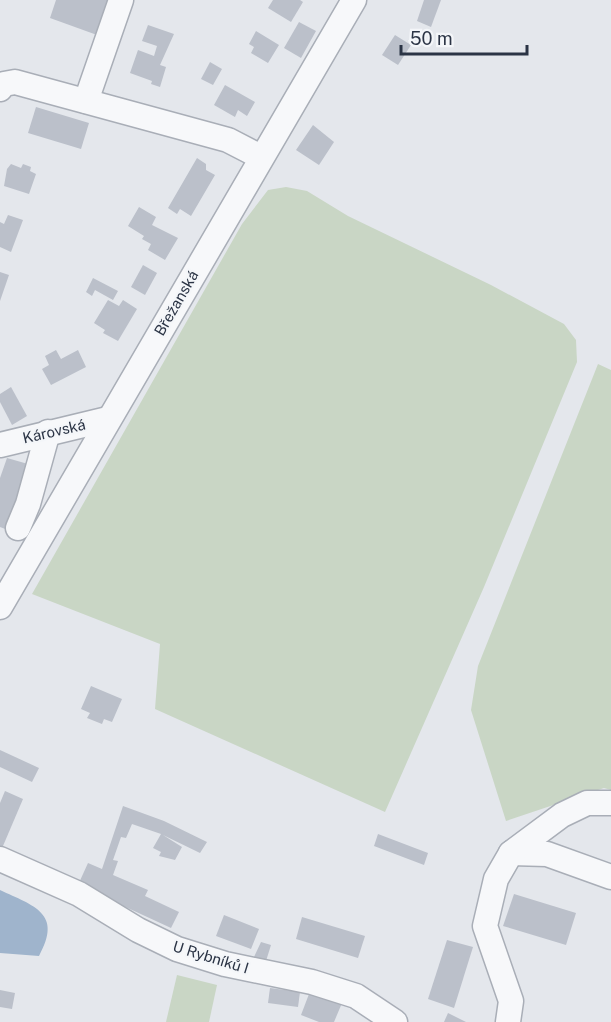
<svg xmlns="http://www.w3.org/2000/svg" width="611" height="1022" font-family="'Public Sans',sans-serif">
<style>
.green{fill:#c9d6c5}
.water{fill:#9fb4cc}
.building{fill:#bbc0ca}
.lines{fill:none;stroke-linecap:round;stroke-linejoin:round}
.minor-casing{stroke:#a9aeb7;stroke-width:27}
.minor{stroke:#f7f8fa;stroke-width:24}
.labels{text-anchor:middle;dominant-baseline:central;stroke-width:4.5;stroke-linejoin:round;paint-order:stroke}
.street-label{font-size:15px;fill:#2b3445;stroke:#f4f6f9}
</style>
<rect width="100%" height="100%" fill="#e4e7ec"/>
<g class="green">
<polygon points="286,187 307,191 348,216 491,285 564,324 576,340 577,362 484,587 385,812 155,709 160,644 32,594 242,224 268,190"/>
<polygon points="598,364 611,370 611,790 604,788 506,821 471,710 478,666"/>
<polygon points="177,975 217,985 209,1022 166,1022"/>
</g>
<path class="water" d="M0,890C34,906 63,913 39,956L0,953Z"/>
<g class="building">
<polygon points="56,0 110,0 97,35 50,18"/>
<polygon points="273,0 300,0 303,2 291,22 268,8"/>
<polygon points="424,0 441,0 431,27 417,21"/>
<polygon points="299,22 316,31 301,58 284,48"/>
<polygon points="148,25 174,34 160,65 166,67 160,87 151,84 152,81 130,73 138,50 154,56 157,46 142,41"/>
<polygon points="256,31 279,45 268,63 251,53 254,47 249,44"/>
<polygon points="395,35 411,45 398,65 382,55"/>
<polygon points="210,62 222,69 213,85 201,79"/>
<polygon points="225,85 255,102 247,116 238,110 235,117 214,105"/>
<polygon points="36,107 89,123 81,149 28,133"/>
<polygon points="313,125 334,142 319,165 296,150"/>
<polygon points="197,158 206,164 206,170 215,175 191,216 180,209 177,214 168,208"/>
<polygon points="11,164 21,168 23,164 31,167 30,171 36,174 29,194 4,186 7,169"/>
<polygon points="139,207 156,217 152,225 178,238 165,260 148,250 151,244 142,239 144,236 128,226"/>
<polygon points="8,215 23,220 11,252 0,247 0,222 4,224"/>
<polygon points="143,265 157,273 145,295 131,287"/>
<polygon points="0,272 9,275 0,301"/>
<polygon points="93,278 118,291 113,300 95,290 92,296 86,292"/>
<polygon points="108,300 119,306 123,300 137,309 118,341 103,333 105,330 94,323"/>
<polygon points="56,350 61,359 78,350 86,367 51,385 42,369 49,365 45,356"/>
<polygon points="11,387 27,416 12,425 0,402 0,394"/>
<polygon points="7,458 35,466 8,530 0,527 0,478"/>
<polygon points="91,686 122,699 112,722 104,719 102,724 87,718 90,713 81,709"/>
<polygon points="0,750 39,768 32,782 0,767"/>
<polygon points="5,791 23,799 0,853 0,803"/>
<polygon points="123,806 164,821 207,842 200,853 163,835 182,847 175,860 159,856 161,852 153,848 161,834 132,824 126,838 121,837 113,860 118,861 113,875 148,890 145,896 179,912 171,928 78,885 88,863 102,869"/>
<polygon points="378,834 428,853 424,865 374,846"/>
<polygon points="514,894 576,913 566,945 503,926"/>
<polygon points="224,915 259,929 251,949 216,936"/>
<polygon points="302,917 365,936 358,958 296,939"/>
<polygon points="447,940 473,947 454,1008 428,999"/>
<polygon points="261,942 271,945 266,961 254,957"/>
<polygon points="270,988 300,992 298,1007 268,1003"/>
<polygon points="0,990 15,993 12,1009 0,1007"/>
<polygon points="309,994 318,997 319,994 342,1003 334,1022 319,1022 301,1015"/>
<polygon points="448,1013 466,1022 444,1022"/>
</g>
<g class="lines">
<g class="minor-casing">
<g id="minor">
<polyline points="0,89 4,84 15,82 228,140 261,157"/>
<polyline points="86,101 121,0"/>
<polyline points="0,445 108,419"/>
<polyline points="18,528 28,504 48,432"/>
<polyline points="0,607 354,0"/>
<polyline points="511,853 547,854 611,877"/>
<polyline points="0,859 79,894 138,930 177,949 225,964 312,982 356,996 395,1022"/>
<polyline points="508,1022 511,1001 485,926 496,879 511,853 562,815 587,803 611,803"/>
</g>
</g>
<use href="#minor" class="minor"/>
</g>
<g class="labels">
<g class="street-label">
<text transform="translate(176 303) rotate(-60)">Břežanská</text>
<text transform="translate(54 431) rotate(-13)">Károvská</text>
<text transform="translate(211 957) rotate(17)">U Rybníků I</text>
</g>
</g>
<path d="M401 45v9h126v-9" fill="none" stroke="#2b3445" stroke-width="3"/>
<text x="410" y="45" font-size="18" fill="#2b3445" stroke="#f4f6f9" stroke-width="4.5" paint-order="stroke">50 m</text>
</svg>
